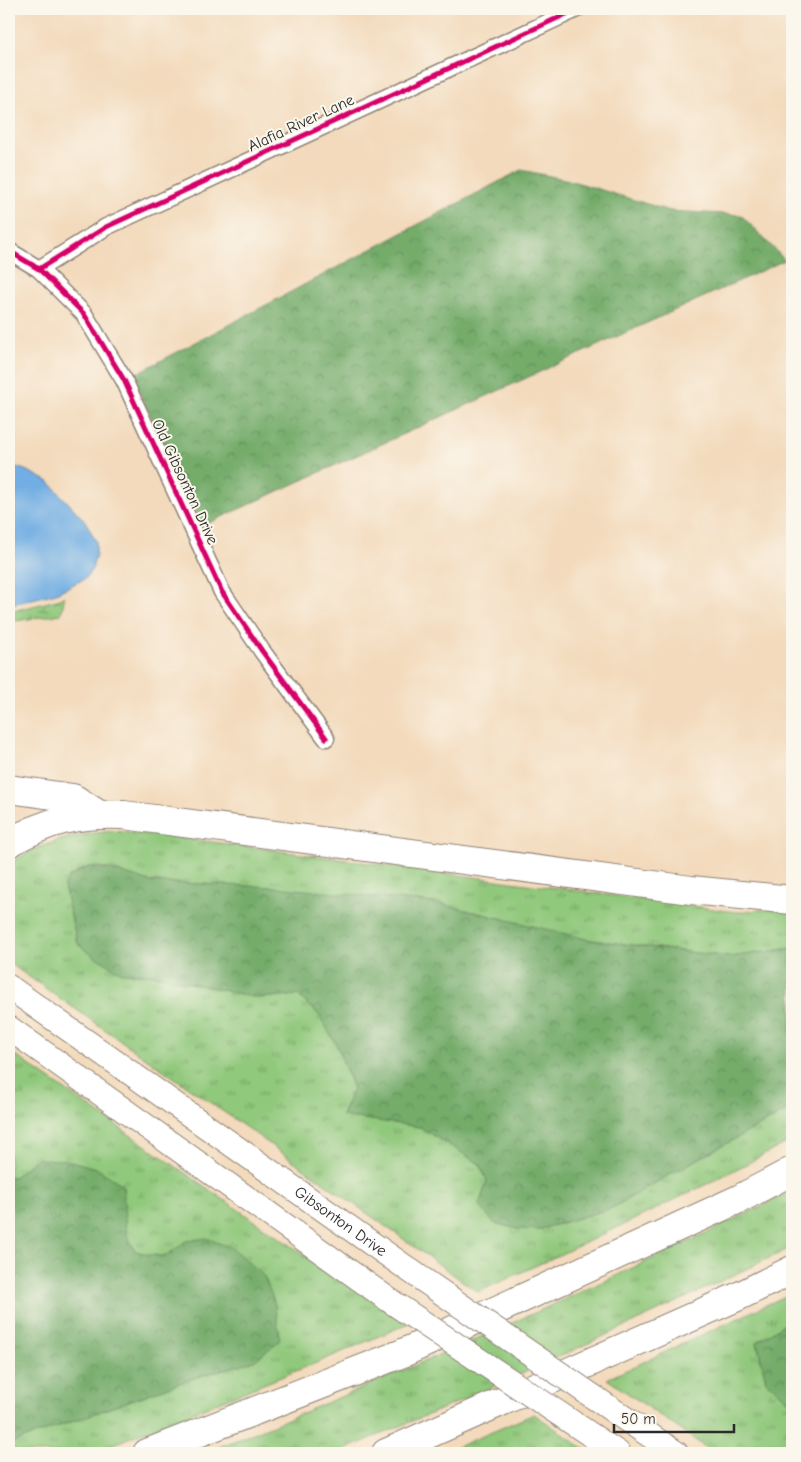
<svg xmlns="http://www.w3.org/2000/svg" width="801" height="1462" font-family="'Comic Neue',sans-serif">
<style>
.grass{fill:url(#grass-tufts);stroke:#5e7a53}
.forest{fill:url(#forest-crowns);stroke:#506c4b}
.wetland{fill:url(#wetland-marsh);stroke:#5e7a53}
.water{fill:#72aee3;stroke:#4e6c87}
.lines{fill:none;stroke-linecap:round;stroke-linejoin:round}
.street-casing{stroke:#8f8274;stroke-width:19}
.secondary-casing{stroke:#8f8274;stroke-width:26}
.highway-casing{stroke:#8f8274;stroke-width:30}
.street{stroke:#fff;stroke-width:16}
.secondary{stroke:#fff;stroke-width:24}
.highway{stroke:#fff;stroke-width:28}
.secondary-bridge-casing{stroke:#8f8274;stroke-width:26;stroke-linecap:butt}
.secondary-bridge{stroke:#fff;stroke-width:24}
.cycleway-casing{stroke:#fbf7ec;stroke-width:8}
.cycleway{stroke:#d6006c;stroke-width:5}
.labels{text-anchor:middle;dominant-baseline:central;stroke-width:4;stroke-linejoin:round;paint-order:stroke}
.street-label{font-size:16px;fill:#2b2b2b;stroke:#fbf7ec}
</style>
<defs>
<pattern id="grass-tufts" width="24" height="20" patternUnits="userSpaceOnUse" patternTransform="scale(1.25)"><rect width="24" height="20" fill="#90c87b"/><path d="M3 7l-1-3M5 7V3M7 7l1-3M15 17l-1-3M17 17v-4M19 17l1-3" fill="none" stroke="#76a365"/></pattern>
<pattern id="forest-crowns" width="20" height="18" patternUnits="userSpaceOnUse" patternTransform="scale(1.25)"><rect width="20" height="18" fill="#74ac6b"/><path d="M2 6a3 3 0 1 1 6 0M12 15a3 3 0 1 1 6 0" fill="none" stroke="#5f8c58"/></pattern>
<pattern id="wetland-marsh" width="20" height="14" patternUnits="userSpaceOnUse" patternTransform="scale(1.25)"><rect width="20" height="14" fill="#90c87b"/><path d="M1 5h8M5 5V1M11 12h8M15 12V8" fill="none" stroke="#76a365"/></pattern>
</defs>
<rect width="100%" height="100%" fill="#fbf7ec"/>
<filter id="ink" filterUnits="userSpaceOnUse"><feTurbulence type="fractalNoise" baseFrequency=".02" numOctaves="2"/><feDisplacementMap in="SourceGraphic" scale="10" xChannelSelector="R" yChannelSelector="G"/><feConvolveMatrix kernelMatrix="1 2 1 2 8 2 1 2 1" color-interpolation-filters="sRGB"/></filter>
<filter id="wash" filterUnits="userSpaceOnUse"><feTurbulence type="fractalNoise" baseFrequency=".0096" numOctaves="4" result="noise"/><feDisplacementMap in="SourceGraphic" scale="20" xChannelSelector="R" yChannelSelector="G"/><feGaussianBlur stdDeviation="1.12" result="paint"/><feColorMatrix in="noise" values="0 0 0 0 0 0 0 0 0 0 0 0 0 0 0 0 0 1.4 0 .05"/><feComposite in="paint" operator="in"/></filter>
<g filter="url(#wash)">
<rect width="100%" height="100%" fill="#f3dabc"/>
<g class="grass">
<path d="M112,831L167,836L736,912L792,907V948L730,957L591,940L274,887L150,882L100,867H89L83,869L69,877L64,886L77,942L122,973L154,975L258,998L298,995L319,1014L338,1048L353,1089L342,1115L420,1127L480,1164L487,1181L479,1205L538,1230L612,1208L672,1173L792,1108V1140C689,1195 584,1244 478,1292L254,1133L9,963V865C38,842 76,835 112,831Z"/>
<path d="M9,1051L243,1213L407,1324L321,1361L91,1453H9V1444L199,1376L254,1361L186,1241C162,1260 165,1258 135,1251L126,1233L124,1210L36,1159L14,1177H9Z"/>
<path d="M792,1191V1247L654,1313L480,1393L336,1453H204C403,1373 600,1287 792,1191Z"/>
<polygon points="792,1293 792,1319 757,1342 766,1381 792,1403 792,1453 714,1453 607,1379"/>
<polygon points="534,1414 590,1453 443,1453"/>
</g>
<g class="forest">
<polygon points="521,170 569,180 670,211 741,215 785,260 202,526 132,376"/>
<polygon points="89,867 113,870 150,882 274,887 437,903 591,940 730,957 792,948 792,1108 672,1173 612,1208 538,1230 518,1229 494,1223 479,1205 487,1181 480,1164 420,1127 342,1116 353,1089 338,1048 319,1015 298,995 258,998 154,975 122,973 86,951 77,942 64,886 69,877"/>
<polygon points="36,1159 67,1160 96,1168 123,1185 126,1233 135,1251 162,1257 170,1253 186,1241 206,1238 232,1248 264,1276 274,1301 280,1340 254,1361 199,1376 9,1444 9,1177 14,1177"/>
<polygon points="792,1319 792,1403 766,1381 757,1342"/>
</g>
<polygon class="wetland" points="65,596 61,614 9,622 9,612 57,600"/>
<polygon class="water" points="9,464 30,472 49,482 85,521 96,541 96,554 92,569 86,578 56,593 9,605"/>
</g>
<g filter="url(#ink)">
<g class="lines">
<g class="street-casing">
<g id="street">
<polyline points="9,251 39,269 84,314 124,380 222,592 262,651 326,738"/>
<polyline points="39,269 106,227 577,9"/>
</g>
</g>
<g class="secondary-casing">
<g id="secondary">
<path id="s1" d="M9,987L422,1279"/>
<polyline points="9,1028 389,1300"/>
<polyline points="630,1422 676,1453"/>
<polyline points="594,1437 618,1453"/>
</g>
</g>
<g class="highway-casing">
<g id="highway">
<polyline points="9,789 73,798 98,814"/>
<path d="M9,843C48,820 80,813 124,815L691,890L792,900"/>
<polyline points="147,1453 403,1353 739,1199 792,1171"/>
<polyline points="386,1453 737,1297 792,1270"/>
</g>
</g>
<use href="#street" class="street"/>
<use href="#secondary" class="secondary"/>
<use href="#highway" class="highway"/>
<g class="secondary-bridge-casing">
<g id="secondary-bridge">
<polyline points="422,1279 630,1422"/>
<polyline points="389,1300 594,1437"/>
</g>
</g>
<use href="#secondary-bridge" class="secondary-bridge"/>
<g class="cycleway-casing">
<g id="cycleway">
<polyline points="9,251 39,269 84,314 124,380 222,592 262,651 326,738"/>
<polyline points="39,269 106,227 577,9"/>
</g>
</g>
<use href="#cycleway" class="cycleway"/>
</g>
</g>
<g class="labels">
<g class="street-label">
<text transform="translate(301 123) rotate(-25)">Alafia River Lane</text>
<text transform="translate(185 482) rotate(65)">Old Gibsonton Drive</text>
<text stroke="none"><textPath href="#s1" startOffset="406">Gibsonton Drive</textPath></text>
</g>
</g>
<rect width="801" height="1462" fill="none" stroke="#fbf7ec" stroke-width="30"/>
<path d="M614 1424v8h120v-8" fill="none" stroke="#2b2b2b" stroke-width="2.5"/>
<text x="621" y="1424" font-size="15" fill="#2b2b2b" stroke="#fbf7ec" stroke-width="4" paint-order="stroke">50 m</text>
</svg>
